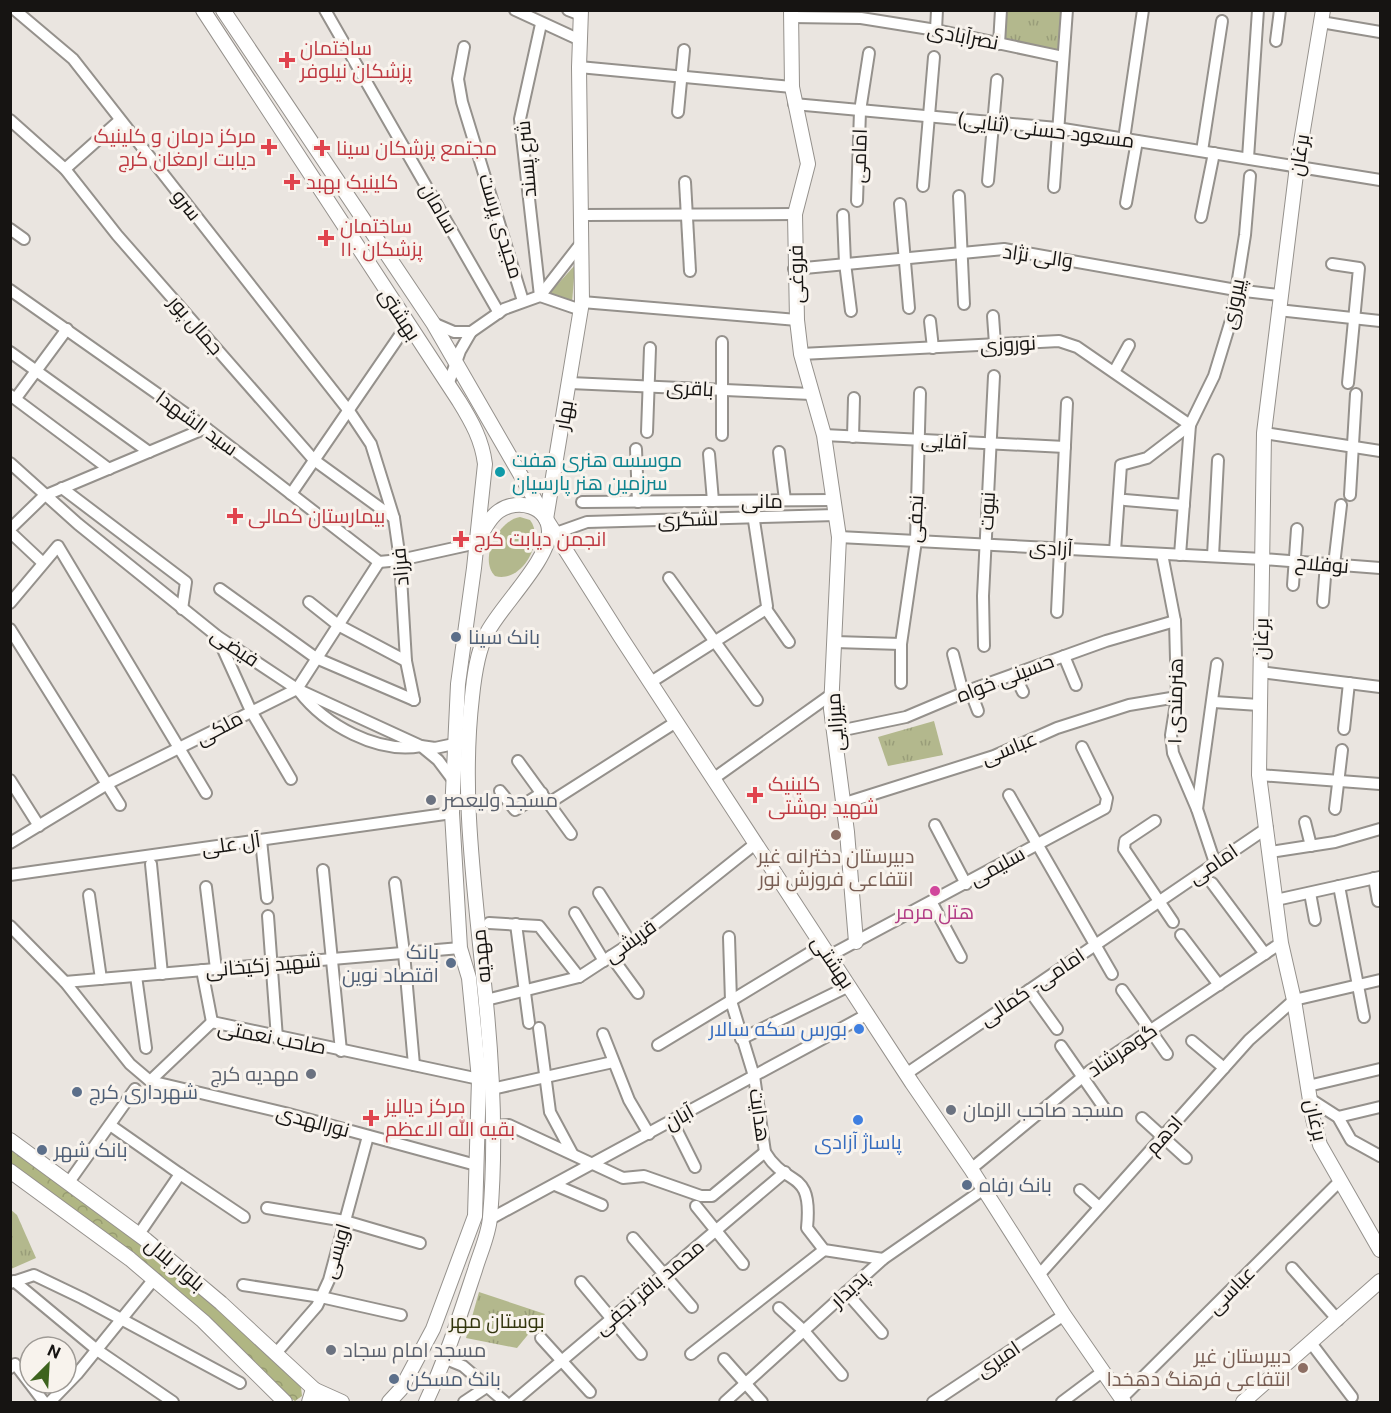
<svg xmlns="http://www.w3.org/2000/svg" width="1391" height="1413" font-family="'Public Sans',Cairo,sans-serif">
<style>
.grass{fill:#b3b88d}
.forest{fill:url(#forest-crowns)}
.park{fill:url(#park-tufts)}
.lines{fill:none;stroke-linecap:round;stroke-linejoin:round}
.minor-casing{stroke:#95918c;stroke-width:14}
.major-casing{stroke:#95918c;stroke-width:16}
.minor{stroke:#fff;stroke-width:10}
.major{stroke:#fff;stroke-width:14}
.health-dot{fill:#e0444e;stroke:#f8f3ed;stroke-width:2}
.culture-dot{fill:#0f9aa8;stroke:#f8f3ed;stroke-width:2}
.service-dot{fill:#5c6f8a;stroke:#f8f3ed;stroke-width:2}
.worship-dot{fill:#6b7280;stroke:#f8f3ed;stroke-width:2}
.education-dot{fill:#8d6e63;stroke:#f8f3ed;stroke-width:2}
.hotel-dot{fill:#d1479c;stroke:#f8f3ed;stroke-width:2}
.shop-dot{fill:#3f7fe0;stroke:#f8f3ed;stroke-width:2}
.labels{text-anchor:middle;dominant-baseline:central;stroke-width:6;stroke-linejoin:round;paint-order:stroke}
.street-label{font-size:20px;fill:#161412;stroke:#f8f3ed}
.health-label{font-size:20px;fill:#be3a42;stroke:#f8f3ed;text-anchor:start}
.culture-label{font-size:20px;fill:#0d838f;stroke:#f8f3ed;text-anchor:start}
.service-label{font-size:20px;fill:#4e5e75;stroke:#f8f3ed;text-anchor:start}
.worship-label{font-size:20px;fill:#5b616d;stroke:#f8f3ed;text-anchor:start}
.education-label{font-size:20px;fill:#785e54;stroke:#f8f3ed}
.hotel-label{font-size:20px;fill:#b23c85;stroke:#f8f3ed}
.shop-label{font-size:20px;fill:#366cbe;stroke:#f8f3ed;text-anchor:end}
.park-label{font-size:20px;fill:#33360e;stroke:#f8f3ed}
</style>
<defs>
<pattern id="forest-crowns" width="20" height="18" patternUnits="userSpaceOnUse" patternTransform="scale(1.5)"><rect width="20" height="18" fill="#b0b683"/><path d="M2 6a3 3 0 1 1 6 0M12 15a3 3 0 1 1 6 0" fill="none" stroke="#979c70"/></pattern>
<pattern id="park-tufts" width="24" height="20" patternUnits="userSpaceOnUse" patternTransform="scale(1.5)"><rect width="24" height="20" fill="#b3b88d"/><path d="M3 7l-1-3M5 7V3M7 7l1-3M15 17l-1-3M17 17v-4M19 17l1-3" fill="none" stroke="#999d79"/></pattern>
</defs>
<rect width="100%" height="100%" fill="#eae5e0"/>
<g class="grass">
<polygon points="575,265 572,303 547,296"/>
<path d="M520,517L530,520C546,541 521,584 495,576C478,559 499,520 520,517Z"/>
</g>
<polygon class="forest" points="10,1147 152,1252 235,1324 301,1387 302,1396 295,1401 286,1395 137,1256 11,1164"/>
<g class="park">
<polygon points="1005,11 1063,11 1059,52 1004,40"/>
<polygon points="934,721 943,755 888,766 878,737"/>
<polygon points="10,1209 17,1215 36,1258 11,1269"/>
<polygon points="479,1292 545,1314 517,1348 466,1338"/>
</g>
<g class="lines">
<g class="minor-casing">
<g id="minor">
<polyline points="15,10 73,59 349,411 371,444 394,518 400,560 406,661 414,700"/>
<polyline points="325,10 499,313"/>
<polyline points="515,10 580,40"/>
<polyline points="568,10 581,15"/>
<polyline points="791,17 861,18 936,30 1063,57"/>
<polyline points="1321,22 1380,32"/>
<polyline points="936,30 937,10"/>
<polyline points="1276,41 1280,10"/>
<polyline points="999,44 1001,10"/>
<polyline points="464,47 458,79 462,102 523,301"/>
<polyline points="579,67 792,87"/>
<polyline points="794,104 1057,128 1380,180"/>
<polyline points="678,112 684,50"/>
<polyline points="10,120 65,169 117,235 314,460 394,518"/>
<polyline points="1124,139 1143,10"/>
<polyline points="1202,151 1222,21"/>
<polyline points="1248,158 1258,10"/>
<polyline points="65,169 120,120"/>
<polyline points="988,181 997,80"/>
<polyline points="685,182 690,271"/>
<polyline points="923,186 934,57"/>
<polyline points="1054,187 1067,10"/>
<polyline points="959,196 964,304"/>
<polyline points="857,201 860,111 869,53"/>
<polyline points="1126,203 1137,141"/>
<polyline points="900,204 909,308"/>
<polyline points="583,215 795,214"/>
<polyline points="843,215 845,263 851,311"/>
<polyline points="1201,217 1214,153"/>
<polyline points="10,229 24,239"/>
<polyline points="1332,264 1359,268 1348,383"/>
<polyline points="794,269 1004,249 1236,290 1279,295"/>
<polyline points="10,290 206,428 379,562"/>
<polyline points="540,296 520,119 541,24"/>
<polyline points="540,296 582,242"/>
<polyline points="582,302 797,320"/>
<polyline points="1278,310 1380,321"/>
<polyline points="993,316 995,344"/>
<polyline points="930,321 933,348"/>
<polyline points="433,323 454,332 471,332 504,309 540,296 581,310"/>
<polyline points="722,342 722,435"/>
<polyline points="10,352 149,452"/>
<polyline points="801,354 1059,341 1077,347 1190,425"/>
<polyline points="1114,372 1129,345"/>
<polyline points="570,383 811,394"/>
<polyline points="448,385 460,351 471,332"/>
<polyline points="10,395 109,469"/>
<polyline points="16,398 67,329"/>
<polyline points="647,432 650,348"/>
<polyline points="1264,433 1380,451"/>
<polyline points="824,435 1065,447"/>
<polyline points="853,437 854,398"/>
<polyline points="636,449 638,502"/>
<polyline points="779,452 785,500"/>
<polyline points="709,454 713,501"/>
<polyline points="10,463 78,524 217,636 297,689 421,746 435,748 454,744"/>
<polyline points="62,488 186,582 182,609"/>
<polyline points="291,494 407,325"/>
<polyline points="1350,495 1356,394"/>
<polyline points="1125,500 1184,505"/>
<polyline points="582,502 833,500"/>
<polyline points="10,529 44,496 206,428"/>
<polyline points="10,532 43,563"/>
<polyline points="839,537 1263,559 1380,568"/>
<polyline points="550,540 556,533 587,522 836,515"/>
<polyline points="1115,551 1121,465 1147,458 1190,425"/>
<polyline points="1162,554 1175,621 1177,697 1171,735 1173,753 1197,809 1215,863"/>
<polyline points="1180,555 1190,425 1214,376 1232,317 1245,235 1250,176"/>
<polyline points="1213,556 1218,460"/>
<polyline points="379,562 400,560 477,543"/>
<polyline points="1334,565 1341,505"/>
<polyline points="669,578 757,700"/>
<polyline points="1293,585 1297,529"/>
<polyline points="220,589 316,658 414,700"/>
<polyline points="309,602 338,625 406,661"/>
<polyline points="1323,602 1326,564"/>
<polyline points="10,603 58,546 206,793"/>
<polyline points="766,609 789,642"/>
<polyline points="1057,612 1067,403"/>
<polyline points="10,629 120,805"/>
<polyline points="217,636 251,711 291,779"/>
<polyline points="835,642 901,644"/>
<polyline points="984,646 983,596 994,376"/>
<polyline points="953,654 963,693"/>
<polyline points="1064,656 1076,685"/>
<polyline points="1260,672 1380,687"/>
<polyline points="1014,674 1023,692"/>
<polyline points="651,682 766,609 767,606 751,501"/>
<polyline points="901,683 901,644 916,541 920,393"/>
<polyline points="970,690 978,711"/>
<path d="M299,691C325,725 377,754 421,746L438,760L453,780"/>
<polyline points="1214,702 1259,705"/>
<polyline points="1344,729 1349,683"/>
<polyline points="834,732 906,717 970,690 1106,641 1175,621"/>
<polyline points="518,761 571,834"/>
<polyline points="1259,775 1380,784"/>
<polyline points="713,779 832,694"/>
<polyline points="10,780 39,826"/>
<polyline points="500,791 515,810 542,793"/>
<polyline points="1009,795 1112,974"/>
<polyline points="549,803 676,722"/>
<polyline points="842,804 994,756 1057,728 1129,705 1177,697"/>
<polyline points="1197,809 1217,664"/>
<polyline points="1335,809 1342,750"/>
<polyline points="1155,821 1125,841 1124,849 1173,922"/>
<polyline points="1305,822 1311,846"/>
<polyline points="935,825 966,884"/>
<polyline points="261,840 267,898"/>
<polyline points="10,843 109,783 297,689 379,562"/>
<polyline points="1270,852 1335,842 1380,829"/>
<polyline points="151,864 162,974"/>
<polyline points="323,870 341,1051"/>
<polyline points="10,875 452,813"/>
<polyline points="1374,878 1378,901"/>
<polyline points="395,883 404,953 414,1065"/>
<polyline points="1212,883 1265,954"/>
<polyline points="1339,886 1364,1017"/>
<polyline points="206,887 216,969"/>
<polyline points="599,893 631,943"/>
<polyline points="1310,893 1315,920"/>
<polyline points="89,895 101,979"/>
<polyline points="1276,900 1380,877"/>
<polyline points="932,903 961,957"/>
<polyline points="575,913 604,961"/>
<polyline points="268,916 277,1038"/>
<polyline points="489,923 539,926 579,977"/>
<polyline points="516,924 529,1023"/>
<polyline points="10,926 65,982 130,1064 150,1081 285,1113 476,1165"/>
<polyline points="1181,935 1219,985"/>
<path d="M729,937L731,1001L754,1076L765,1152C787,1189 813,1167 807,1228L824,1250L883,1259"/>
<polyline points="611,956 638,993"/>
<polyline points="829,956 1105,808 1107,798 1082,747"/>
<polyline points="202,970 212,1022"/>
<polyline points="136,976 146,1048"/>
<polyline points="65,982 460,948"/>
<polyline points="1029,990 1057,1029"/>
<polyline points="1122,990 1167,1054"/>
<polyline points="486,1000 579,977 631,943 755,844"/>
<polyline points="539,1028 550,1112 572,1153"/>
<polyline points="603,1034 629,1100 649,1134"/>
<polyline points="741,1039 849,986"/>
<polyline points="1192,1041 1224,1068"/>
<polyline points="658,1045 821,946"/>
<polyline points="1061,1046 1107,1112"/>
<polyline points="906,1074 1267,828"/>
<polyline points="150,1081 212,1022 479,1079"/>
<polyline points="1308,1086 1380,1069"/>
<polyline points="492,1089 613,1062"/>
<polyline points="1310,1099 1338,1117 1351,1140 1380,1156"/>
<polyline points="1338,1117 1380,1107"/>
<polyline points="1142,1118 1186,1158"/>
<polyline points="672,1121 695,1167"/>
<polyline points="110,1125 180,1174"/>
<polyline points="492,1126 509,1125 623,1178 644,1176 701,1196 712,1196 765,1152"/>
<polyline points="971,1169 1091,1070 1281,943"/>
<polyline points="69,1182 135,1089"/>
<polyline points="555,1185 602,1205"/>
<polyline points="1080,1190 1099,1207"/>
<polyline points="696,1206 743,1264"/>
<polyline points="267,1208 345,1221 420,1243"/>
<polyline points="490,1219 868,1014"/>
<polyline points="139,1234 180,1174 244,1217"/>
<polyline points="633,1238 692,1307"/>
<polyline points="1292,1268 1338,1320"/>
<polyline points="1039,1275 1249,1040 1294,1000 1380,980"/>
<polyline points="14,1281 97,1350 173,1402"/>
<polyline points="581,1282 641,1354"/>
<polyline points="10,1283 34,1275 82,1298 240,1383"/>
<polyline points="243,1285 321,1297 401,1315"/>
<polyline points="846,1292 882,1333"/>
<polyline points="779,1308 804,1331 842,1375"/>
<polyline points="541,1338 590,1392"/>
<polyline points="1311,1343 1352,1397"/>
<polyline points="277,1352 317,1306 329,1280 368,1136"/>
<polyline points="691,1354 824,1250"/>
<polyline points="446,1359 463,1366 505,1402"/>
<polyline points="724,1359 762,1402"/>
<polyline points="10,1368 15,1364 44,1402"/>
<polyline points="1121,1399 1340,1181"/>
<polyline points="50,1402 77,1374 154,1279"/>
<polyline points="464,1402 488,1386"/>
<polyline points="513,1402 785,1172"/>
<polyline points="725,1402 883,1259 984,1189"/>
<polyline points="933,1402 1064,1315"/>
<polyline points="1062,1402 1102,1372"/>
</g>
</g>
<g class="major-casing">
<g id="major">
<path d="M203,10L459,401C472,422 482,440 485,464L474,568L458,684L452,813L460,948L469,978L479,1079L475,1216L433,1329L401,1389L389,1402"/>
<polyline points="223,10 433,323 546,519 620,636 912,1083 971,1169 1064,1315 1124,1402"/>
<polyline points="791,10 792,87 808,164 795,214 797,320 801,354 824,435 839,537 831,709 847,832 856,942"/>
<polyline points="1323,10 1297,166 1264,433 1259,775 1281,943 1294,1000 1313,1119 1320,1145 1380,1250"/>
<polyline points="546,519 582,302 579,67 581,10"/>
<polyline points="10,1140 146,1240 221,1303 328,1402"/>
<polyline points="10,1171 130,1259 203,1321 285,1402"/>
<polyline points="309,1402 313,1389 342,1402"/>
<path d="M426,1402C446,1359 460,1315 475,1270C480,1253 489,1234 490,1217C497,1137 492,1054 483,974C474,882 461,790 472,697C474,677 477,652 487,633C500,607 550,559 549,531C548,506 518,498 499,511C490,517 484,529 479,539"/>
<polyline points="1243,1402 1380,1281"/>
</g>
</g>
<use href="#minor" class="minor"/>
<use href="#major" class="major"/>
</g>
<g class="health-dot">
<path d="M284 51h6v6h6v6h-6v6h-6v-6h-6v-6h6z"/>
<path d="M266 138h6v6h6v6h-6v6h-6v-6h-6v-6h6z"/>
<path d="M319 139h6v6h6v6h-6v6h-6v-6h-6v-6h6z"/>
<path d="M289 173h6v6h6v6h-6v6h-6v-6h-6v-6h6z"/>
<path d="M323 229h6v6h6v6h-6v6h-6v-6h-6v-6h6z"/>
<path d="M232 507h6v6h6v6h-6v6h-6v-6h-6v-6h6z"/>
<path d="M458 530h6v6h6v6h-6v6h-6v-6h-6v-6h6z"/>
<path d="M752 786h6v6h6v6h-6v6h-6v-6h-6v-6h6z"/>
<path d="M368 1109h6v6h6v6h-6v6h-6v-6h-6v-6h6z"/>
</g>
<circle class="culture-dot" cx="500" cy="472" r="6"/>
<g class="service-dot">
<circle cx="456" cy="637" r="6"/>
<circle cx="451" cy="963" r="6"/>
<circle cx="77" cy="1092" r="6"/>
<circle cx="42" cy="1150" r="6"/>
<circle cx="967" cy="1185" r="6"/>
<circle cx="394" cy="1379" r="6"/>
</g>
<g class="worship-dot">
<circle cx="431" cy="800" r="6"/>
<circle cx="311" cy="1074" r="6"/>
<circle cx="951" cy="1110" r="6"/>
<circle cx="331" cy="1350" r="6"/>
</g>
<g class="education-dot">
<circle cx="836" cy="835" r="6"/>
<circle cx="1303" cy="1368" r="6"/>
</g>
<circle class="hotel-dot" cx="935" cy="891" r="6"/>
<g class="shop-dot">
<circle cx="859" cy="1029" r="6"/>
<circle cx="858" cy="1120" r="6"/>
</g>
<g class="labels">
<g class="street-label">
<text transform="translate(963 36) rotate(11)">نصرآبادی</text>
<text transform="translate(1046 130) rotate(7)">مسعود حسنی (ثنایی)</text>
<text transform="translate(1299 155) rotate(-81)">برغان</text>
<text transform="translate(859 156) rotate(-88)">امامی</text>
<text transform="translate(526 159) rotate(-95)">شرع پسند</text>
<text transform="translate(187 205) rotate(52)">سرو</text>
<text transform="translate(439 208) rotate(60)">سامان</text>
<text transform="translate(501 226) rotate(73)">مجیدی پرست</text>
<text transform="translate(1038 256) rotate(8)">والی نژاد</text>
<text transform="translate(796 274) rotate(-91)">فروغی</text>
<text transform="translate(1233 304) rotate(-79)">پیروزی</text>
<text transform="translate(400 314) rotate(57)">بهشتى</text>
<text transform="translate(196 325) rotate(49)">جمال پور</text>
<text transform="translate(1008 344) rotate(-3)">نوروزی</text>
<text transform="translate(690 388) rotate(3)">باقری</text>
<text transform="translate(564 415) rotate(-80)">بهار</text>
<text transform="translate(197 423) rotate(36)">سید الشهدا</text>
<text transform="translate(944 441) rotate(3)">آقایی</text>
<text x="762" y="501">مانی</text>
<text transform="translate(987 511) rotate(-87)">نبوت</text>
<text transform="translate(688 519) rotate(-2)">لشگری</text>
<text transform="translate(915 519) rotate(-87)">نجفی</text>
<text transform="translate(1051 548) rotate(3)">آزادی</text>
<text transform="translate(1322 564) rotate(5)">نوفلاح</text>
<text transform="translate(400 567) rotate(-95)">فرزاد</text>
<text transform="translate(1261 639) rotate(-89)">برغان</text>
<text transform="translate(235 647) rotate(34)">فیضی</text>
<text transform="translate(1005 678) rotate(-21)">حسینی خواه</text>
<text transform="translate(1175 701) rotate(-89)">هنرمندی ۱</text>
<text transform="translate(835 722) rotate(-94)">میرزایی</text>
<text transform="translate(219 728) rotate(-28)">ملکی</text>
<text transform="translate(1009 748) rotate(-22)">عباسی</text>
<text transform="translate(231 844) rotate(-8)">آل علی</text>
<text transform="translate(1213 864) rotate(-34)">امامی</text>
<text transform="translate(997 866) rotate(-29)">سلیمی</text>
<text transform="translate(630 941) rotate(-36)">قریشی</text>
<text transform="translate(481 956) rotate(-96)">مهدیه</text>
<text transform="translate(833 962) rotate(56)">بهشتی</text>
<text transform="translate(263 965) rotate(-5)">شهید زکیخانی</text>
<text transform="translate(1032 987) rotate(-34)">امامی - کمالی</text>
<text transform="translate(272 1037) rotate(11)">صاحب نعمتی</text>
<text transform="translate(1122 1050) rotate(-34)">گوهرشاد</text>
<text transform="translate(760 1115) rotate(82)">هدایت</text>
<text transform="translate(679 1117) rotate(-29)">آبان</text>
<text transform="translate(1316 1120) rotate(77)">برغان</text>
<text transform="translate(313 1121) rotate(15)">نورالهدی</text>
<text transform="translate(1164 1135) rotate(-48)">ادهم</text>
<text transform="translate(336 1251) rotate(-74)">اویسی</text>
<text transform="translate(175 1264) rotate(40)">بلوار بلال</text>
<text transform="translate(649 1287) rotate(-40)">محمد باقر نجفی</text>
<text transform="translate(849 1289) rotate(-43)">پدیدار</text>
<text transform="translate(1231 1290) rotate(-45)">عباسی</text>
<text transform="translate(998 1359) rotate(-34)">امیری</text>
</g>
<g class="health-label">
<text x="300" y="48">ساختمان<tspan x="300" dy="23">پزشکان نیلوفر</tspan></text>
<text x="256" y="136" text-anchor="end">مرکز درمان و کلینیک<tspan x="256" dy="23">دیابت ارمغان کرج</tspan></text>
<text x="336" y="148">مجتمع پزشکان سینا</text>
<text x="306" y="182">کلینیک بهبد</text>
<text x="340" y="226">ساختمان<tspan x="340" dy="23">پزشکان ۱۱۰</tspan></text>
<text x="248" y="516">بیمارستان کمالی</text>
<text x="474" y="539">انجمن دیابت کرج</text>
<text x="768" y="784">کلینیک<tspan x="768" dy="23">شهید بهشتی</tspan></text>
<text x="385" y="1106">مرکز دیالیز<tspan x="385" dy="23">بقیه الله الاعظم</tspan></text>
</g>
<g class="culture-label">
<text x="512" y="460">موسسه هنری هفت<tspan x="512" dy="23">سرزمین هنر پارسیان</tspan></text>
</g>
<g class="service-label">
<text x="468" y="637">بانک سینا</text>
<text x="439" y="952" text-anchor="end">بانک<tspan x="439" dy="23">اقتصاد نوین</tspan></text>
<text x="89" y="1092">شهرداری کرج</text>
<text x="54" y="1150">بانک شهر</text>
<text x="979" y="1185">بانک رفاه</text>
<text x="406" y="1379">بانک مسکن</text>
</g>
<g class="worship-label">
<text x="443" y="800">مسجد ولیعصر</text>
<text x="299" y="1074" text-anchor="end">مهدیه کرج</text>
<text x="963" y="1110">مسجد صاحب الزمان</text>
<text x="343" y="1350">مسجد امام سجاد</text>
</g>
<g class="education-label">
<text x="836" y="856">دبیرستان دخترانه غیر<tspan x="836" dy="23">انتفاعی فروزش نور</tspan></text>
<text x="1291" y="1356" text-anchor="end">دبیرستان غیر<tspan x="1291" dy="23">انتفاعی فرهنگ دهخدا</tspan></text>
</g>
<g class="hotel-label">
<text x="935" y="912">هتل مرمر</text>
</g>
<g class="shop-label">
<text x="847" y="1029">بورس سکه سالار</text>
<text x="858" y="1142" text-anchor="middle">پاساژ آزادی</text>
</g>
<g class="park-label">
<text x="497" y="1321">بوستان مهر</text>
</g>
</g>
<rect width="1391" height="1413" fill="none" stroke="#161412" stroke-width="24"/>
<g transform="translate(48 1365) rotate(24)"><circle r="28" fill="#f8f3ed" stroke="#9e9a95" stroke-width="1.5"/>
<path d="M0-4.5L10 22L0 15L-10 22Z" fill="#3d631e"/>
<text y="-9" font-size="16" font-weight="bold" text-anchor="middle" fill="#161412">N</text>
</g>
</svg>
